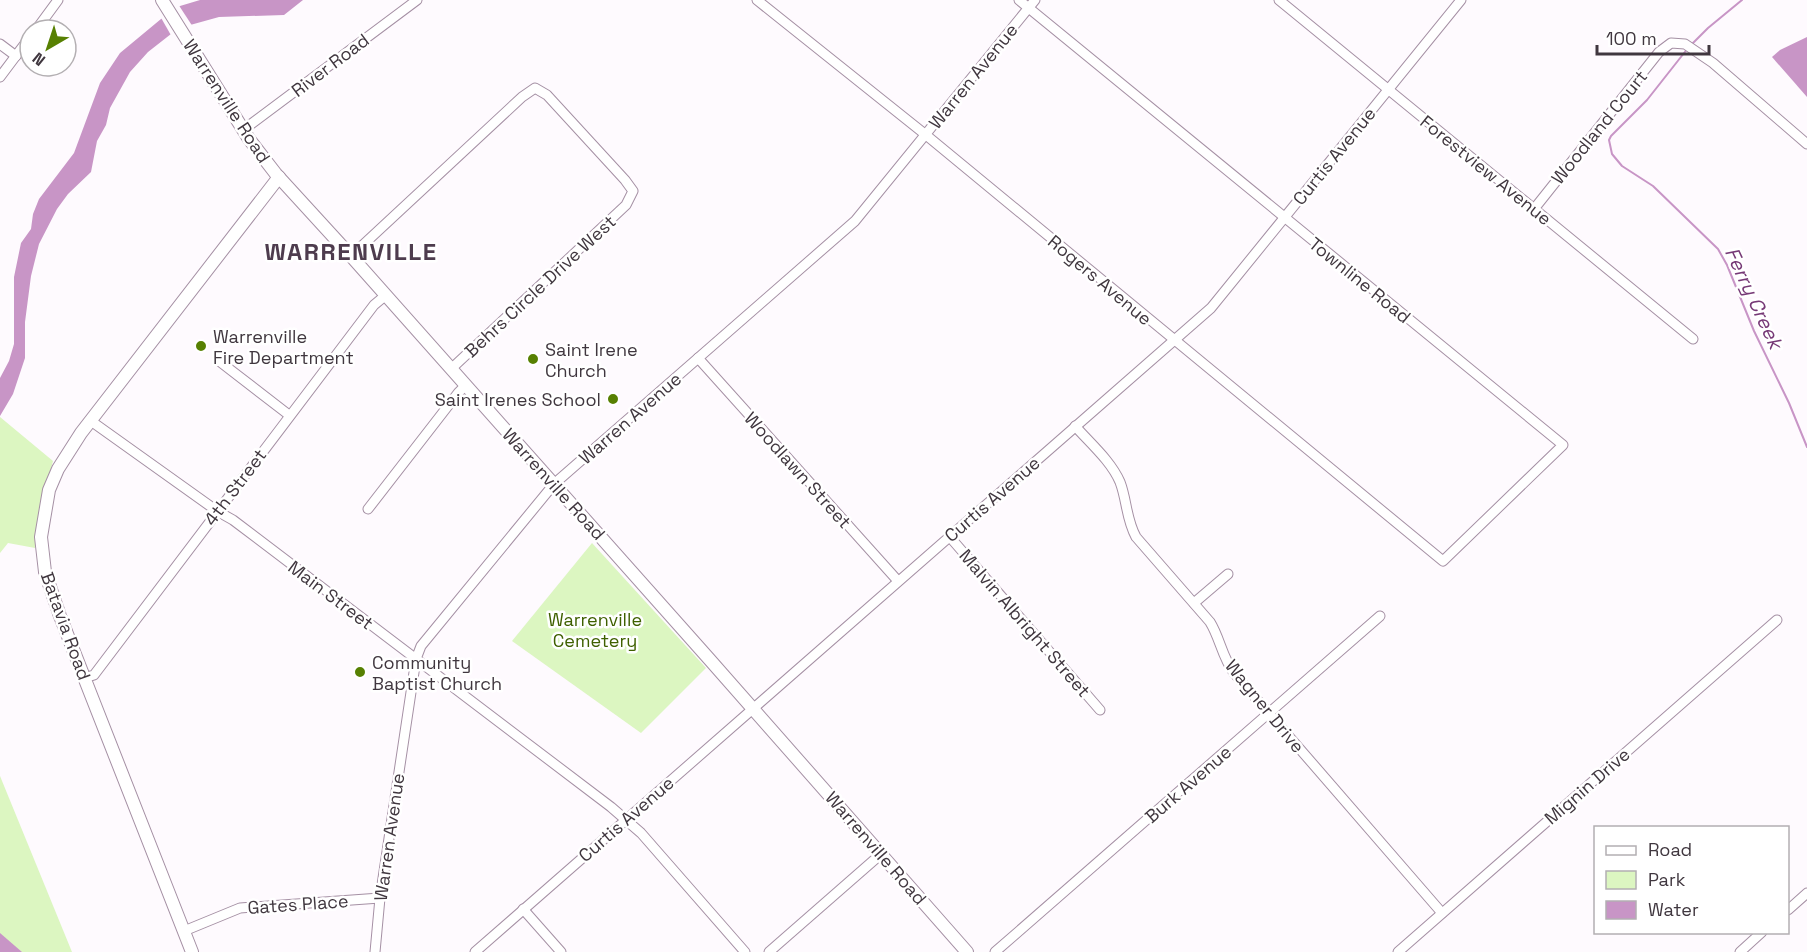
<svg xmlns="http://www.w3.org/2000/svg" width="1807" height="952" font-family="'Space Grotesk',sans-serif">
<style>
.green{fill:#dcf6c1}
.water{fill:#c895c6}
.pier{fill:#fefafe}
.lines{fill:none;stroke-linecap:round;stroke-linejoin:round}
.stream{stroke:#c895c6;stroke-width:2}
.minor-casing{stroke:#a590a4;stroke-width:11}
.major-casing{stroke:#a590a4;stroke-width:14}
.minor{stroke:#fff;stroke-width:9}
.major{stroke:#fff;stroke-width:12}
.poi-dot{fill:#578002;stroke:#fff;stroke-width:2}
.labels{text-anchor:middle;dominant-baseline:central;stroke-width:5;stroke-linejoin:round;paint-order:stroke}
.street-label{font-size:18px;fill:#40373f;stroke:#fff}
.poi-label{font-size:18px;fill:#40373f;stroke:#fff;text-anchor:start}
.park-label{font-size:18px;fill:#3f6000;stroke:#fff}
.water-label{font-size:20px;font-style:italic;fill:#763976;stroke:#fff}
.district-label{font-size:24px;font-weight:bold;letter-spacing:1.5px;fill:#4e3c4e;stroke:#fff}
</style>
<rect width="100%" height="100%" fill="#fefafe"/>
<g class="green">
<polygon points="0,417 53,461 38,519 35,548 8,543 0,553"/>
<polygon points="592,543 706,668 641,733 512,641"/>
<polygon points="0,776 72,952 0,952"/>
</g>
<g class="water">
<polygon points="200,0 303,0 284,15 219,17 183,27 171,34 148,52 130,72 110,108 106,125 97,141 91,172 68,194 57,209 39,244 31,276 25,322 25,358 13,394 0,416 0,378 9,361 14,344 14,277 21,243 31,229 33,214 39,199 74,153 100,83 120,53 161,19 180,6"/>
<polygon points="1807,37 1807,97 1772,57 1780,50"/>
<polygon points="0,933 22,952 0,952"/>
</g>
<polygon class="pier" points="178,4 193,27 172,37 160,16"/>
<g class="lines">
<g class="stream">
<polyline points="1692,44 1708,28 1742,0"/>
<polyline points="1688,48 1647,100 1611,136 1609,140 1612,154 1622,166 1653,186 1718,249 1727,265 1754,331 1789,403 1807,447"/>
</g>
<g class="minor-casing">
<g id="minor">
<polyline points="757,0 926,135 1443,561 1563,445 1019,0"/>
<polyline points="1279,0 1693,339"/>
<polyline points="36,30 58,0"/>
<polyline points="0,44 16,56"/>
<polyline points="0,77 30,37"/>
<polyline points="243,130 417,0"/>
<polyline points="1534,209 1659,52 1671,43 1685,44 1713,63 1807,144"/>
<polyline points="351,256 522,97 535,88 547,95 625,180 633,191 626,205 451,369"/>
<polyline points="698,358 898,581"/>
<polyline points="219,361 289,415"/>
<polyline points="91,421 217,511 233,520 611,807 641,833 745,952"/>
<path d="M1075,426C1090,443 1111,461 1120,482C1127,500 1126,519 1136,537L1210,622C1220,638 1222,657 1234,673L1442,913"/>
<polyline points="368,509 458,393 466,385"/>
<polyline points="949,536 1100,710"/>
<polyline points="1194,603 1228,574"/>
<polyline points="84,678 94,675 374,305 386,295"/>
<polyline points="523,909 561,952"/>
<polyline points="1788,910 1807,893"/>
<polyline points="184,931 240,908 380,898"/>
<polyline points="375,952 380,898 416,659 421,646 554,484 855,221 1035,0"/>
<polyline points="475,952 1211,308 1461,0"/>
<polyline points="769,952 881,854"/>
<polyline points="995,952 1380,616"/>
<polyline points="1398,952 1777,620"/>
<polyline points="1740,952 1762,932"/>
</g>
</g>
<g class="major-casing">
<g id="major">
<polyline points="162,0 249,139 276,174 351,256 710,660 967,952"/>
<polyline points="192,952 60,616 45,572 41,537 49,490 58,469 81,433 279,177"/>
</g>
</g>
<use href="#minor" class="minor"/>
<use href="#major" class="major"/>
</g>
<g class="poi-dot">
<circle cx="201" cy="346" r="6"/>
<circle cx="533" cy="359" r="6"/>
<circle cx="613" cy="399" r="6"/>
<circle cx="360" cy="672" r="6"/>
</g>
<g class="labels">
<g class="street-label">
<text transform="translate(330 65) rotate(-37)">River Road</text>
<text transform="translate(973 76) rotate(-51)">Warren Avenue</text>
<text transform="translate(227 101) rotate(57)">Warrenville Road</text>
<text transform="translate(1599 127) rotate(-51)">Woodland Court</text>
<text transform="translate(1334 156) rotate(-51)">Curtis Avenue</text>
<text transform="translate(1486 170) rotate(39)">Forestview Avenue</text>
<text transform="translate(1100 280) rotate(40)">Rogers Avenue</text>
<text transform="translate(1360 280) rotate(39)">Townline Road</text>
<text transform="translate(540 286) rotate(-43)">Behrs Circle Drive West</text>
<text transform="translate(630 418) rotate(-41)">Warren Avenue</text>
<text transform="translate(798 470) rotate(48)">Woodlawn Street</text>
<text transform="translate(554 484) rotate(48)">Warrenville Road</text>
<text transform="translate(235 487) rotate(-53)">4th Street</text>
<text transform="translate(992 499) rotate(-41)">Curtis Avenue</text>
<text transform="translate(331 595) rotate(37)">Main Street</text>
<text transform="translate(1025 623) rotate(49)">Malvin Albright Street</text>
<text transform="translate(66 626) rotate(70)">Batavia Road</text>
<text transform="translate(1265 706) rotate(51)">Wagner Drive</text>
<text transform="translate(1188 784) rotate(-41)">Burk Avenue</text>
<text transform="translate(1587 786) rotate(-41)">Mignin Drive</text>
<text transform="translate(626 819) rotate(-41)">Curtis Avenue</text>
<text transform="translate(389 837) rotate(-82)">Warren Avenue</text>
<text transform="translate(876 848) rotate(49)">Warrenville Road</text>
<text transform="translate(298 904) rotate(-4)">Gates Place</text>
</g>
<g class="poi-label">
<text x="213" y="336">Warrenville<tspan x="213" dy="21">Fire Department</tspan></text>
<text x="545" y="349">Saint Irene<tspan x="545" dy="21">Church</tspan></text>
<text x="601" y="399" text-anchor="end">Saint Irenes School</text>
<text x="372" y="662">Community<tspan x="372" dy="21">Baptist Church</tspan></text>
</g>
<g class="park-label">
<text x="595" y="619">Warrenville<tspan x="595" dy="21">Cemetery</tspan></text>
</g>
<g class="water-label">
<text transform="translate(1754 298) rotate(65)">Ferry Creek</text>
</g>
<g class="district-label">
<text x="351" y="251">WARRENVILLE</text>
</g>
</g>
<rect x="1594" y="826" width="195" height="108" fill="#ffffff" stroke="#b3afb2" stroke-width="1.5"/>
<rect x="1606" y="846" width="30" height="9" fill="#ffffff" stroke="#b3afb2" stroke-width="1.5"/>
<text x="1648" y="856" font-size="18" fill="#40373f">Road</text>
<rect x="1606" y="871" width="30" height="18" fill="#dcf6c1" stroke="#b3afb2" stroke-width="1.5"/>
<text x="1648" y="886" font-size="18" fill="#40373f">Park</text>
<rect x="1606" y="901" width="30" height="18" fill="#c895c6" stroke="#b3afb2" stroke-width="1.5"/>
<text x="1648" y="916" font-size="18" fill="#40373f">Water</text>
<g transform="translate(48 48) rotate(219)"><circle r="28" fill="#ffffff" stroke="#b3afb2" stroke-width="1.5"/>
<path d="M0-4.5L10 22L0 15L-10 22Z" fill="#578002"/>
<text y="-9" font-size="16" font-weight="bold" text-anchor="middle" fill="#40373f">N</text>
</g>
<path d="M1597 45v9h112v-9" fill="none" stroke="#40373f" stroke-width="3"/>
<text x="1606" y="45" font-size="18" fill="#40373f" stroke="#ffffff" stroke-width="4.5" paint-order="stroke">100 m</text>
</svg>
